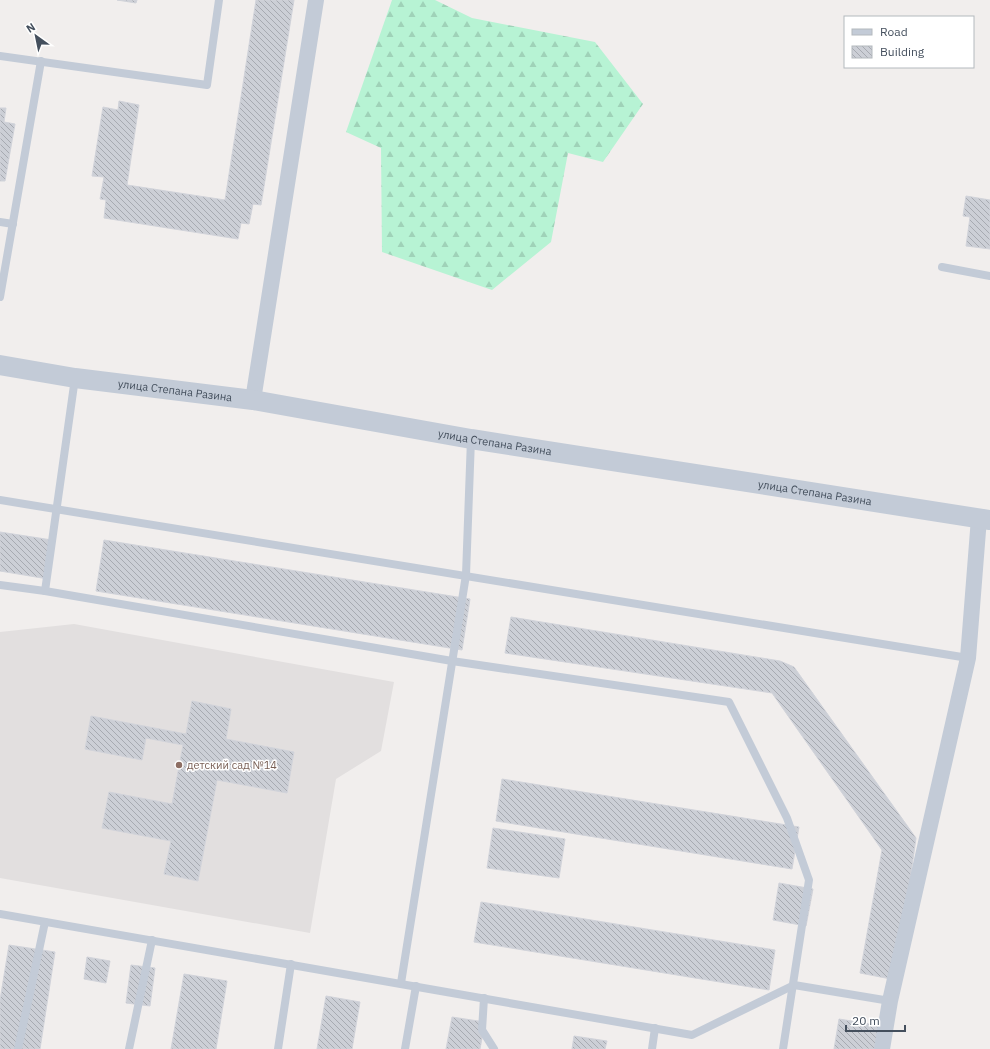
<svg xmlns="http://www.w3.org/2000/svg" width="990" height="1049" font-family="'IBM Plex Sans',sans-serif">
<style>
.education{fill:#e2dfdf}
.forest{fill:url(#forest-firs)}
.building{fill:url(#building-back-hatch);stroke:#d1d3da}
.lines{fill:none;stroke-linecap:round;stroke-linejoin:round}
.service{stroke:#c3cbd7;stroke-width:8}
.minor{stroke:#c3cbd7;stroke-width:16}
.tertiary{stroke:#c3cbd7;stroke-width:20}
.education-dot{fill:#8d6e63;stroke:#fff;stroke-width:1.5}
.labels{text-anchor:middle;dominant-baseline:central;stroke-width:3;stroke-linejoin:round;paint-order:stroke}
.street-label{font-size:11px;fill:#444f5d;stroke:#fff}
.education-label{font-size:11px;fill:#785e54;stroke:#fff;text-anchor:start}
</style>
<defs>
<pattern id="forest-firs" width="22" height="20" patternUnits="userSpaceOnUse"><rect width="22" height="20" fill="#b7f3d4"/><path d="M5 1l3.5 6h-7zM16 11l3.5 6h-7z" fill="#9fd2b8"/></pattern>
<pattern id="building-back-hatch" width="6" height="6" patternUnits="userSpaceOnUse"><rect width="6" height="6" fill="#cccfd6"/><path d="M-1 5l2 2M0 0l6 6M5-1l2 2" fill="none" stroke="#a7aab1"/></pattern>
</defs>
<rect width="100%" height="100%" fill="#f1eeed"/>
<polygon class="education" points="74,624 394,682 381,751 336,779 310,933 0,878 0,632"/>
<polygon class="forest" points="392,0 435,0 472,18 595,42 643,104 603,162 568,153 551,242 492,290 382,252 381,148 346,132"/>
<g class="building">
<polygon points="117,0 137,0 136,3"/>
<polygon points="256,0 294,0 261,205 253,204 249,224 241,223 238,239 104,218 106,200 100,199 104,177 92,176 103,107 118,110 119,101 139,105 127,185 225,200"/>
<polygon points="0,108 6,108 4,122 15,124 5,181 0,181"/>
<polygon points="966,196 990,200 990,249 966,246 970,217 963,216"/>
<polygon points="0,532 52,540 48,579 0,571"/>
<polygon points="104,540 470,599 462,650 96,591"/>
<polygon points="511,617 780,661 794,667 916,838 896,980 860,973 882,850 772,693 505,653"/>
<polygon points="192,701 231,709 226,739 294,752 287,793 217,780 198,881 164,874 171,841 102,828 109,792 172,804 183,745 146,738 142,760 85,749 91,716 186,734"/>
<polygon points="502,779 799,827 792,869 496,821"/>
<polygon points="493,828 565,839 559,878 487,868"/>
<polygon points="779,883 813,889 806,926 773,920"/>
<polygon points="481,902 775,950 769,990 474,942"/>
<polygon points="9,945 55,952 40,1049 0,1049 0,1000"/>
<polygon points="87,957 110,961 106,983 84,979"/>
<polygon points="131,965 155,968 150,1006 126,1003"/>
<polygon points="184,974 227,981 216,1049 171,1049"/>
<polygon points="326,996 360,1002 352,1049 317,1049"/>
<polygon points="452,1017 485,1022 480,1049 446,1049"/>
<polygon points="839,1019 883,1026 879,1049 834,1049"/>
<polygon points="574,1036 607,1041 605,1049 572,1049"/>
</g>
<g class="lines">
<g class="service">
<polyline points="0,56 207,85 219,0"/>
<polyline points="0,222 13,224"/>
<polyline points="942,267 990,276"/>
<polyline points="0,297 41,61"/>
<polyline points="0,500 968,658"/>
<polyline points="0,585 45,591 452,661 729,702 787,818 809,880 783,1049"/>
<polyline points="45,591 75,378"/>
<polyline points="0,914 692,1035 794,985 890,1001"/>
<polyline points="401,983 466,575 471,439"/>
<polyline points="484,998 482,1030 494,1049"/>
<polyline points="18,1049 45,922"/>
<polyline points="129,1049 152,940"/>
<polyline points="278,1049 291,964"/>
<polyline points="405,1049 416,986"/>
<polyline points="652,1049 655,1028"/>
</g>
<g class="minor">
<polyline points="253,400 316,0"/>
<polyline points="882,1049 890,1001 968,658 979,518"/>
</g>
<path class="tertiary" id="s1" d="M0,365L75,378L253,400L471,439L990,520"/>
</g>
<circle class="education-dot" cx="179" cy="765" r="4"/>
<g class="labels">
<g class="street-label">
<text stroke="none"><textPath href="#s1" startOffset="177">улица Степана Разина</textPath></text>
<text stroke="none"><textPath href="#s1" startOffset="501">улица Степана Разина</textPath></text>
<text stroke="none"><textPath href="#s1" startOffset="825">улица Степана Разина</textPath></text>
</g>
<g class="education-label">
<text x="187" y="765">детский сад №14</text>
</g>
</g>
<rect x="844" y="16" width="130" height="52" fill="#ffffff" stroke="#b4b9be"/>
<rect x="852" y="29" width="20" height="6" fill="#c3cbd7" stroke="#b4b9be"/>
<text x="880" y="36" font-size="12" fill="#444f5d">Road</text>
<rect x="852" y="46" width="20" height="12" fill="url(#building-back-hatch)" stroke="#b4b9be"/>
<text x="880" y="56" font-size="12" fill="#444f5d">Building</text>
<g transform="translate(36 36) rotate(327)" stroke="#ffffff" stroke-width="3" paint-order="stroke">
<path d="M0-3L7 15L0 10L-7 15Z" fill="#444f5d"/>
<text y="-6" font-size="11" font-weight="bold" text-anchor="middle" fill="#444f5d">N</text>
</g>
<path d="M846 1025v6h59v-6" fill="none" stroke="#444f5d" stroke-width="2"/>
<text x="852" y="1025" font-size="12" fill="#444f5d" stroke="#ffffff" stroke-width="3" paint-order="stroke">20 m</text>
</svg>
